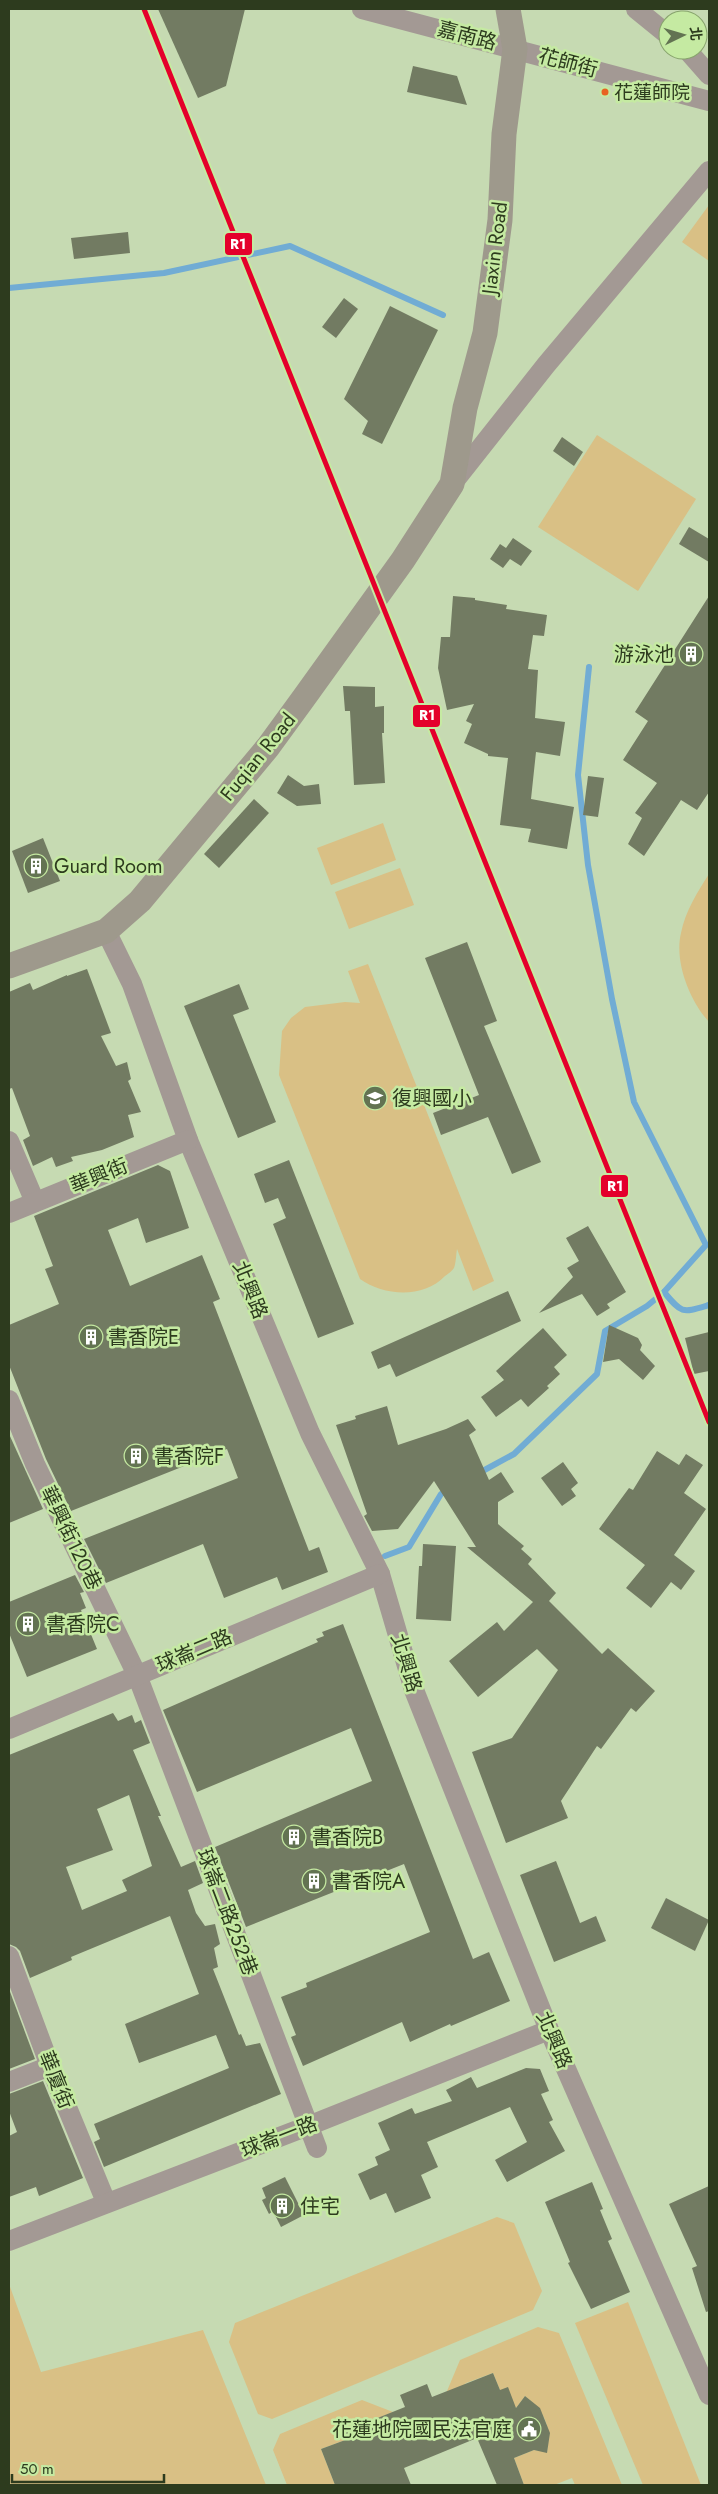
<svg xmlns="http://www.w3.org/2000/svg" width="718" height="2494" font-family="Jost,'Noto Sans TC',sans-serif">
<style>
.green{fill:#d9c085}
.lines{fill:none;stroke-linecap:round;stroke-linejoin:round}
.stream{stroke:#71acd4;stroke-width:6}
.building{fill:#727b62;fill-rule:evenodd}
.minor{stroke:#a39994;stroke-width:20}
.major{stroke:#9e998c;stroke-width:25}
.rail-1-casing{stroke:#c5eaa2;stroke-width:9}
.rail-1{stroke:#e4002b;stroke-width:5}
.bus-dot{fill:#e86322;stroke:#c5eaa2;stroke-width:2}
.labels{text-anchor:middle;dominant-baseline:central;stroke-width:5;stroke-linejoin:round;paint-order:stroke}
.bus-label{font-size:19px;fill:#2d3b1e;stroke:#c5eaa2;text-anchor:start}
.street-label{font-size:20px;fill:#2d3b1e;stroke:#c5eaa2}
.poi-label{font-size:20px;fill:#2d3b1e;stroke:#c5eaa2;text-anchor:start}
.line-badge{stroke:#c5eaa2;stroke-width:2}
.badge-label{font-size:14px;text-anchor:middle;font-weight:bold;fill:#fff}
</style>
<rect width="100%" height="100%" fill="#c6dab2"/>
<g class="green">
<polygon points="709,205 709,261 682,242"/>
<polygon points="597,435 696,499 638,591 538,527"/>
<polygon points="383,823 396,860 331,885 317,848"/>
<polygon points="400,868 414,905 349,929 335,892"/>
<path d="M709,874V1022C690,1001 674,962 681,933C685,912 698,891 709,874Z"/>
<path d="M368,964L494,1281L473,1291L457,1249C456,1255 456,1263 454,1268C452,1271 448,1274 445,1276C423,1299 384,1296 360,1279L279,1075L282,1031L291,1018L305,1007L345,1002L360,1003L348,971Z"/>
<polygon points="497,2217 514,2223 542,2291 533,2310 272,2419 258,2414 229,2342 235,2323"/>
<polygon points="9,2284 41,2372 203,2330 266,2485 9,2485"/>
<polygon points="628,2302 701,2485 643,2485 575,2323"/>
<path d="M538,2327L559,2333L622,2485H575L572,2478L554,2485H524L514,2458L534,2450L547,2452C551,2426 546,2413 525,2396L516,2408L500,2390L493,2373L466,2383L450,2399L447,2391L460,2360Z"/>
<polygon points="362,2400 393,2412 345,2431 348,2439 321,2449 335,2485 345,2480 347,2485 287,2485 273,2450 280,2434"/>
</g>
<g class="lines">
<g class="stream">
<polyline points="9,288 164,273 290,246 443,315"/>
<path d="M664,1292C682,1314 682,1313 709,1305"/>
<polyline points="479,1473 514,1454 597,1374 605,1331 647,1306 664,1292 706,1245 634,1102 612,999 588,865 578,775 589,667"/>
<polyline points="385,1556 409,1547 441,1494 448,1490"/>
</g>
</g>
<g class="building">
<polygon points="158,9 245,9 226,86 198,98"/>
<polygon points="413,66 457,76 467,105 407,92"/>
<polygon points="128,232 130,253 74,259 71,238"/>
<polygon points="344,298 358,309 336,338 322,327"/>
<polygon points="390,306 438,330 382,444 362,434 368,421 344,399"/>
<polygon points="562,437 583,452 574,466 553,451"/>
<polygon points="689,527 709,539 709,562 679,544"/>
<polygon points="513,538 532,551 521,566 510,559 503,568 490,559 500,544 506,548"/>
<polygon points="453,596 475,598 475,600 507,605 506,609 547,615 544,636 533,635 528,669 538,670 535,718 565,722 560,756 536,752 531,799 574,807 567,849 528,842 531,829 500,825 508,758 488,756 488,754 464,743 472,724 466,721 474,704 447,710 438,668 441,637 450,637"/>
<polygon points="709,596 709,792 697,810 681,800 644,856 628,844 642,818 635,813 657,783 623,760 648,721 635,712"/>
<polygon points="343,686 375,687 375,707 384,706 384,733 382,733 385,783 354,785 350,711 345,711"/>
<polygon points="288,775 304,786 319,784 321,804 297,806 277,793"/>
<polygon points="588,776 604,778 598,817 583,815"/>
<polygon points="254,799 269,813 219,868 204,854"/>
<polygon points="43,838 60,881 28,893 12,851"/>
<polygon points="467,942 497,1021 484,1026 541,1162 512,1174 488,1117 441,1135 433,1113 479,1095 425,958"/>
<polygon points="87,969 111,1033 101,1036 116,1066 127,1062 131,1079 128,1081 141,1112 128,1115 134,1137 102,1150 71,1157 73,1161 56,1167 52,1157 33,1166 23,1140 30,1136 12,1088 9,1089 9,992 30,983 33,990 67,975 67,976"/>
<polygon points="239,984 249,1009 233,1015 276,1122 238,1138 184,1006"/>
<polygon points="289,1160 354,1324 318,1338 273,1224 286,1218 278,1198 265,1203 254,1174"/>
<polygon points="158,1165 170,1171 189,1228 146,1243 138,1218 108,1230 130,1286 202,1255 220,1299 213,1302 309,1551 319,1547 328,1572 282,1590 277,1577 224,1598 203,1544 106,1583 84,1539 238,1478 227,1449 71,1511 46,1459 9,1365 9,1325 59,1304 45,1269 53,1266 34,1216"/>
<polygon points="588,1226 626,1292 607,1304 610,1308 597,1316 582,1294 539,1313 573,1277 567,1268 579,1261 566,1238"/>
<polygon points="508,1291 521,1321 396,1377 390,1364 378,1369 371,1352"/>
<polygon points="609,1325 638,1338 642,1345 640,1350 655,1366 643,1380 619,1359 603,1362"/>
<polygon points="543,1328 567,1355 554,1367 560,1374 547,1386 549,1388 528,1407 521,1399 496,1417 481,1397 504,1380 496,1371"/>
<polygon points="709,1332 709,1371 694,1374 685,1338"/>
<polygon points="387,1406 398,1445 446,1429 468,1419 476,1430 469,1435 489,1480 501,1472 514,1492 498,1502 498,1524 524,1546 521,1549 532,1559 528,1564 556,1593 549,1601 602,1654 608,1648 655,1691 636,1712 631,1708 601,1749 597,1746 561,1801 568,1818 506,1843 472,1752 512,1738 558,1670 537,1649 478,1697 449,1661 497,1622 504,1631 533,1602 467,1547 476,1547 434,1481 398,1529 372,1531 364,1516 367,1514 336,1425 356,1419 355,1416"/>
<polygon points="9,1434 43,1509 9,1523"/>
<polygon points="657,1451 679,1465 686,1454 703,1465 684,1493 706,1509 674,1555 695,1571 681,1590 671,1582 651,1608 626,1588 645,1565 599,1529 629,1488 633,1490"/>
<polygon points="563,1462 578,1483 571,1489 576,1496 562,1506 541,1478"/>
<polygon points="423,1544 456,1546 451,1621 416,1619 419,1566 422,1566"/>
<polygon points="75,1575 84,1592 80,1593 86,1608 81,1610 97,1649 27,1677 9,1633 9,1602"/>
<polygon points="343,1624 473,1959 489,1952 510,2001 451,2026 450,2024 410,2042 402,2022 303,2066 291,2037 296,2035 281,1997 307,1987 306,1983 430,1932 404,1864 246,1927 215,1847 372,1781 351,1728 197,1792 163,1710 318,1642 316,1639 324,1636 322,1632"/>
<path d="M113,1713L118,1721L132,1715L135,1723L141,1720L150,1743L133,1750L161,1816H158L181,1867L195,1861L203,1883L188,1890L196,1913L205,1926L215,1924L220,1944L214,1948L218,1967L213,1969L239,2035L241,2034L246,2046L260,2043L281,2094L104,2167L94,2142L100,2139L94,2124L229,2068L216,2035L139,2063L125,2024L199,1994L170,1916L71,1957L72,1960L30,1978L20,1951L16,1947L9,1944V1755ZM129,1795L152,1866L122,1880L127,1891L82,1910L66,1867L113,1850L97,1809Z"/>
<polygon points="556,1861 580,1923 596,1916 606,1941 554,1962 520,1875"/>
<polygon points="666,1898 709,1920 695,1951 651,1928"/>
<polygon points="9,1989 35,2059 9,2069"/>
<polygon points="526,2068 540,2069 549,2091 541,2094 553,2120 549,2122 565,2151 507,2182 495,2160 527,2142 510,2107 427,2142 438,2167 421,2175 431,2198 395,2213 386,2193 370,2200 358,2174 378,2165 375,2157 390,2150 378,2123 412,2108 415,2114 452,2101 446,2090 471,2077 477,2088"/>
<polygon points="43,2081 83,2178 39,2196 36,2187 9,2197 9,2136 17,2132 9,2111 9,2094"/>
<polygon points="285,2177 304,2215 281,2227 273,2211 269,2214 262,2200 266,2198 262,2188"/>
<polygon points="592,2182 603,2209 600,2210 612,2239 608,2241 630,2292 591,2309 568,2263 570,2262 545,2202"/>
<polygon points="709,2186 709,2311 706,2312 692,2268 697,2266 669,2204"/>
<polygon points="493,2373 500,2390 508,2387 516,2408 525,2396 540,2408 550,2433 547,2453 534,2450 514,2458 524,2485 497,2485 477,2438 404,2468 411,2485 335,2485 321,2449 348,2439 345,2431 405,2407 400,2395 427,2384 432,2397"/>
</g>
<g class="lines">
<g class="minor">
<polyline points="362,9 709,101"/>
<polyline points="636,9 668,35"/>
<polyline points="687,50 709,75"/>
<polyline points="452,484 546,365 709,171"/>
<polyline points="106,931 132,984 188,1140 310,1433 380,1574 414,1690 549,2030 709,2395"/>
<polyline points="9,1141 35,1202"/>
<polyline points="9,1213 188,1140"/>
<polyline points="9,1400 35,1464 137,1675 317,2148"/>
<polyline points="9,1729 380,1574"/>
<polyline points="9,1956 50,2066 106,2202"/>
<polyline points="9,2082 50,2066"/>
<polyline points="9,2241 308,2126 549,2030"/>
</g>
<polyline class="major" points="9,966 106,931 140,901 268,747 303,699 403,560 452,484 465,408 485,333 500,220 504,134 515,49 508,9"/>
<g class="rail-1-casing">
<polyline id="rail-1" points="144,9 709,1422"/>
</g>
<use href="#rail-1" class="rail-1"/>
</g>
<defs>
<g id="building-disc" transform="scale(1.25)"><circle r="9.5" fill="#637352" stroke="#c5eaa2"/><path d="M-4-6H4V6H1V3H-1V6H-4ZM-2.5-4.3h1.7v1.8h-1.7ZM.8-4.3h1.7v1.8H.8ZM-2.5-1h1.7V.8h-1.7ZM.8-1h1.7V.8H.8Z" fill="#fff"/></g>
<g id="school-disc" transform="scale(1.25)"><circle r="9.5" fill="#637352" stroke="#c5eaa2"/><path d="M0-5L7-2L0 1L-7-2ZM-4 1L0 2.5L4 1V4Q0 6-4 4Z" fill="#fff"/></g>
<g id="civic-disc" transform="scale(1.25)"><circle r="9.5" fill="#637352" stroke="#c5eaa2"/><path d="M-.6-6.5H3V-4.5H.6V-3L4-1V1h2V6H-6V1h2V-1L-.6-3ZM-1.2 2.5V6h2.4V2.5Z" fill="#fff"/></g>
</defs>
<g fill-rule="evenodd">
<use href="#building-disc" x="691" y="654"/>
<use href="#building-disc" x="36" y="866"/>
<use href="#school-disc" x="375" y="1098"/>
<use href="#building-disc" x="91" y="1337"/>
<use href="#building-disc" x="136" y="1456"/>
<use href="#building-disc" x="28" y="1624"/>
<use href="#building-disc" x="294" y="1837"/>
<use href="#building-disc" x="314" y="1881"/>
<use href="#building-disc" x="282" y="2206"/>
<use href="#civic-disc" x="529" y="2429"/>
</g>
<circle class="bus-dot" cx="605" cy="92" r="4.5"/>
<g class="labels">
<g class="bus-label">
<text x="614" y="92">花蓮師院</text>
</g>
<g class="street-label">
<text transform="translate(467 36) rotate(15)">嘉南路</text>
<text transform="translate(568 63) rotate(15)">花師街</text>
<text transform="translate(495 248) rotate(-83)">Jiaxin Road</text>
<text transform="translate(258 757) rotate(-51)">Fuqian Road</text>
<text transform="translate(99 1176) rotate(-22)">華興街</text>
<text transform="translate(250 1290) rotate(68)">北興路</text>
<text transform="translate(71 1538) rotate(64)">華興街120巷</text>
<text transform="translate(194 1651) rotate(-23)">球崙二路</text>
<text transform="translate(406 1663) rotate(73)">北興路</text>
<text transform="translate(227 1912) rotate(69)">球崙二路252巷</text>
<text transform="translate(554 2040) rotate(67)">北興路</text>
<text transform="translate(56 2080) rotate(68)">華廈街</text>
<text transform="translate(279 2137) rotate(-21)">球崙一路</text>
</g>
<g class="poi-label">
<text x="674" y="654" text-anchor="end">游泳池</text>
<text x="54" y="866">Guard Room</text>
<text x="392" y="1098">復興國小</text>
<text x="108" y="1337">書香院E</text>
<text x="154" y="1456">書香院F</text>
<text x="46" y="1624">書香院C</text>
<text x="312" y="1837">書香院B</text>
<text x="332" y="1881">書香院A</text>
<text x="300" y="2206">住宅</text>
<text x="512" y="2429" text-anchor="end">花蓮地院國民法官庭</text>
</g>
</g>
<g class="line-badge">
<rect x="224" y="232" width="29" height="24" rx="5" fill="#e4002b"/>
<rect x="412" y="704" width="29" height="24" rx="5" fill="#e4002b"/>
<rect x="600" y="1174" width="29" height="24" rx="5" fill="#e4002b"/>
</g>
<g class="badge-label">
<text x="238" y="249">R1</text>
<text x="427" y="720">R1</text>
<text x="615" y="1191">R1</text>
</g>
<rect width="718" height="2494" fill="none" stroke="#2d3b1e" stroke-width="20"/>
<g transform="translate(683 35) rotate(85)"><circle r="24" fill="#c5eaa2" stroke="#88a46d"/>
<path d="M0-4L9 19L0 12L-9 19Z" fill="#637352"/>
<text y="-8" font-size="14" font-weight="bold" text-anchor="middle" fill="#2d3b1e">北</text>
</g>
<path d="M12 2474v8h152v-8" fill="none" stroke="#2d3b1e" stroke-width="2.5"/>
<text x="20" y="2474" font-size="15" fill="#2d3b1e" stroke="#c5eaa2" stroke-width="4" paint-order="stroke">50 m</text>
</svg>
